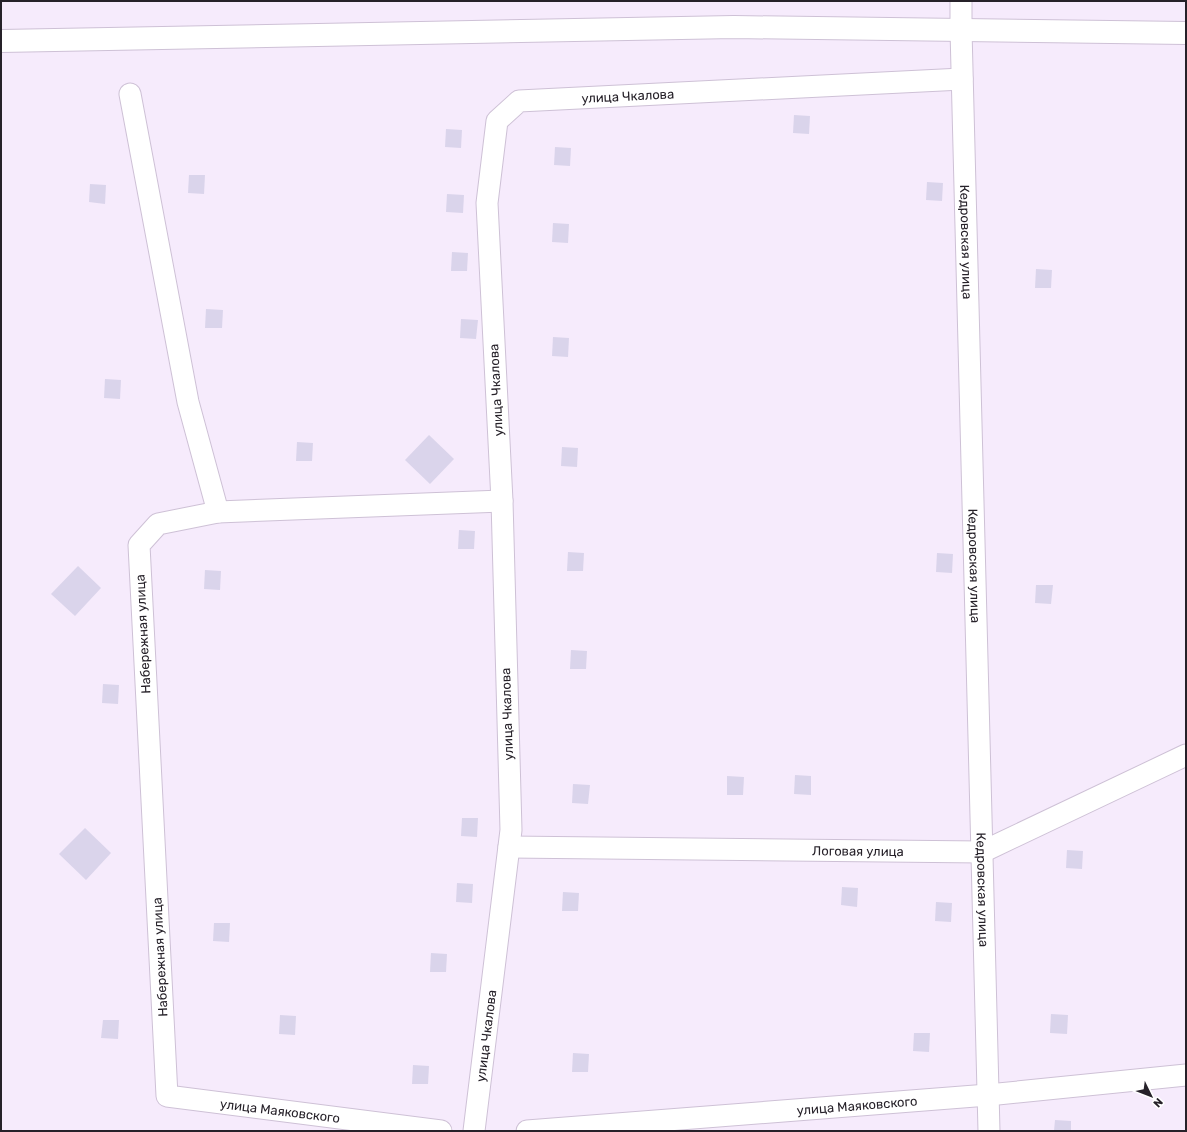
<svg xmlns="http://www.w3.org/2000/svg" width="1187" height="1132" font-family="Rubik,sans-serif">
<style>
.building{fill:#dad4eb}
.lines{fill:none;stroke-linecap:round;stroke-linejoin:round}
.street-casing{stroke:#cec1d6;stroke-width:23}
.secondary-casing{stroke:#cec1d6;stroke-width:24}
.street{stroke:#fff;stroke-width:21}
.secondary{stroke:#fff;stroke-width:22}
.labels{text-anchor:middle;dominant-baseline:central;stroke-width:4;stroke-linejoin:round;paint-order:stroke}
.street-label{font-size:13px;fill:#262129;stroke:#fff}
</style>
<rect width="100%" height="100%" fill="#f6ebfc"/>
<g class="building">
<polygon points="794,115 810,116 809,134 793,133"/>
<polygon points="446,129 462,130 461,148 445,147"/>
<polygon points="555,147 571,148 570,166 554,165"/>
<polygon points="189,175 205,175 204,194 188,193"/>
<polygon points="927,182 943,183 942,201 926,200"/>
<polygon points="90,184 106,185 105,204 89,202"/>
<polygon points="447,194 464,195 463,213 446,212"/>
<polygon points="553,223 569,224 568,243 552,242"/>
<polygon points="452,252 468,253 467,271 451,271"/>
<polygon points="1036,269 1052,270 1051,288 1035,288"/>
<polygon points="206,309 223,310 222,328 205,328"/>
<polygon points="461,319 478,320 476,339 460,338"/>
<polygon points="553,337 569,338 568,357 552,356"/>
<polygon points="105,379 121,380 120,399 104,398"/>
<polygon points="429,435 454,459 430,484 405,460"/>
<polygon points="297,442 313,443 312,461 296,461"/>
<polygon points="562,447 578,448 577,467 561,466"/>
<polygon points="459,530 475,531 474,549 458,549"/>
<polygon points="568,552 584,553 583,571 567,571"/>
<polygon points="937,553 953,554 952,573 936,572"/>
<polygon points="78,566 101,588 75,616 51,594"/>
<polygon points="205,570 221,571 220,590 204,589"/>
<polygon points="1036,585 1053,585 1051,604 1035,603"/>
<polygon points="571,650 587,651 586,669 570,669"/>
<polygon points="103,684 119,685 118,704 102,703"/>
<polygon points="795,775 811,776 811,795 794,794"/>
<polygon points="727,776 744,777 743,795 727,795"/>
<polygon points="573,784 590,785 588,804 572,803"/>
<polygon points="462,818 478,818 477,837 461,836"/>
<polygon points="85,828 111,853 86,880 59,854"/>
<polygon points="1067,850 1083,851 1082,869 1066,868"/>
<polygon points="457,883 473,884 472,903 456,902"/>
<polygon points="842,887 858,888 857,907 841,905"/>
<polygon points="563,892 579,893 578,911 562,911"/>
<polygon points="936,902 952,903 951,922 935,921"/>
<polygon points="214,923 230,923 229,942 213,941"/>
<polygon points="431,953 447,954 446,972 430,972"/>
<polygon points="1051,1014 1068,1015 1067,1034 1050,1033"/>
<polygon points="280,1015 296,1016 295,1035 279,1034"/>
<polygon points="103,1020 119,1020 118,1039 101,1038"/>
<polygon points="914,1033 930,1033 929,1052 913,1051"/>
<polygon points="573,1053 589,1054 588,1072 572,1072"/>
<polygon points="413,1065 429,1066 428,1084 412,1084"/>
<polygon points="1055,1120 1071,1121 1071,1131 1054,1131"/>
</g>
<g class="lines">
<g class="street-casing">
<g id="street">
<path id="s1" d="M961,1V30L989,1131"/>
<polyline points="130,94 188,402 218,512"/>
<path id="s2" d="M509,847L982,852L1186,755"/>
<polyline points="441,1131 167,1096 139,545 158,524 218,512 502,501"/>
<path id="s3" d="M474,1131L511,830L502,501L487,203L497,121L519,101L962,79"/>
<path id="s4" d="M527,1131L988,1095L1186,1075"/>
</g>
</g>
<g class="secondary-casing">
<polyline id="secondary" points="1,41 734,27 1186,33"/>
</g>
<use href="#street" class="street"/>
<use href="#secondary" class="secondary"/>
</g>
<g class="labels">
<g class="street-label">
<text stroke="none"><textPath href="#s3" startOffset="1152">улица Чкалова</textPath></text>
<text stroke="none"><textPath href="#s1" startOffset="241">Кедровская улица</textPath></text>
<text transform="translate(496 390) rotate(-93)">улица Чкалова</text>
<text stroke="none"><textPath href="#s1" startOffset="565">Кедровская улица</textPath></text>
<text transform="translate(143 634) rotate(-93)">Набережная улица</text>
<text transform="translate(507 714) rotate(-92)">улица Чкалова</text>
<text stroke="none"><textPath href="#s2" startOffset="349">Логовая улица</textPath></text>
<text stroke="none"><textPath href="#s1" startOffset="889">Кедровская улица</textPath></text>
<text transform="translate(160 957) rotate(-93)">Набережная улица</text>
<text stroke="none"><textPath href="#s3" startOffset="96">улица Чкалова</textPath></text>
<text stroke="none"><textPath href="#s4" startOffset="331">улица Маяковского</textPath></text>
<text transform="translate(280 1111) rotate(7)">улица Маяковского</text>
</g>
</g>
<rect width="1187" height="1132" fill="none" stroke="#262129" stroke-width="4"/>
<g transform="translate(1151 1096) rotate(133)" stroke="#ffffff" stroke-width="3" paint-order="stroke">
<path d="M0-3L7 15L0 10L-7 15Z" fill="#262129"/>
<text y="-6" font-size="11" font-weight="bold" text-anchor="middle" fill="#262129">N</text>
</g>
</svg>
